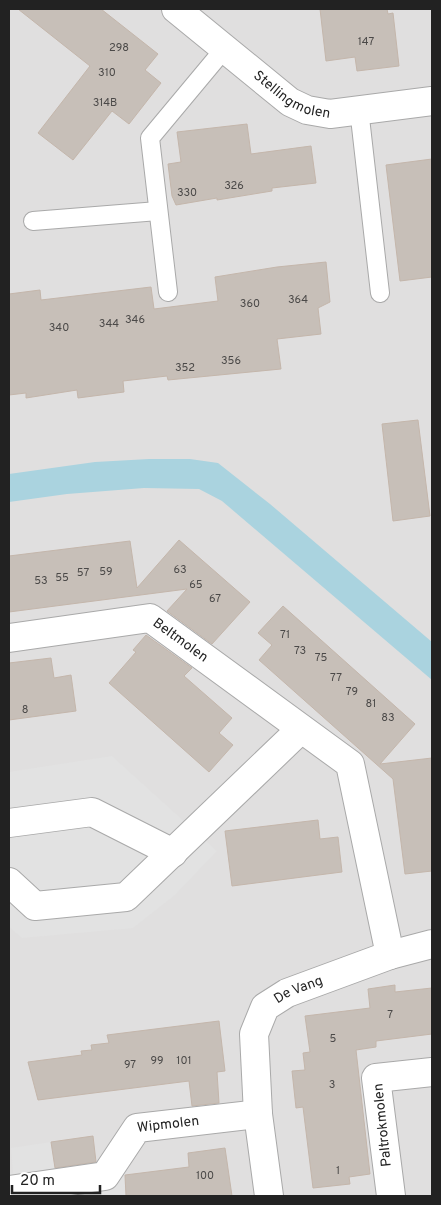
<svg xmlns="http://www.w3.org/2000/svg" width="441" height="1205" font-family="Overpass,sans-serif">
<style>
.residential{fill:#e0dfdf}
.parking{fill:#e2e2e2}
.water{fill:#aad3df}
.building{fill:#c7bfb8;stroke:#c4b6ab}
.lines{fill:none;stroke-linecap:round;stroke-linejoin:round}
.service-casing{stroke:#a9a9a9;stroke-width:20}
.minor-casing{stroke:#a9a9a9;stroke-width:30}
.service{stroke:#fff;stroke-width:18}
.minor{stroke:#fff;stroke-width:28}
.labels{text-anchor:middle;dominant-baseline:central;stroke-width:4;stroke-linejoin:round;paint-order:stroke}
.number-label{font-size:11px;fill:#4b4948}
.street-label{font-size:14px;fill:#222;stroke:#fff}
</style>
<rect width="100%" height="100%" fill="#f2efe9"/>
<rect class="residential" x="9" y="9" width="423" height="1187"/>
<g class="parking">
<polygon points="112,756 217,851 175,895 133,928 22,938 9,927 9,772"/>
<polygon points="51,1142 55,1168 95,1163 124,1177 126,1196 9,1196 9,1174 13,1173 11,1148"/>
</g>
<polygon class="water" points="149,459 190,459 218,463 270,504 432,642 432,680 222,501 199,489 144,488 67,494 9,502 9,474 95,462"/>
<g class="building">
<polygon points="18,9 101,9 158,54 145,70 161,83 129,124 112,111 73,160 38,133 90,66"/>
<polygon points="320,9 387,9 388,14 393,13 399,66 357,71 355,57 326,61"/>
<polygon points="247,124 251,154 311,146 316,183 272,188 272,191 217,200 217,198 176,205 172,196 168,164 181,162 177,132"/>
<polygon points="432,159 432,277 400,281 386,165"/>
<polygon points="326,262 330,302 318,308 321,334 277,339 281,369 168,380 167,376 123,381 124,392 78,398 77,390 26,398 26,393 9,395 9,294 40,290 41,300 151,287 154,309 218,301 215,277 277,267"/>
<polygon points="418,420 430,516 393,521 382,424"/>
<polygon points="179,540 250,602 212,644 167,611 187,589 9,612 9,556 130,541 137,588"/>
<polygon points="283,606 415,724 380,764 432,758 432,871 405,874 393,779 259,660 272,645 258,633"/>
<polygon points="146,635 192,668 184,676 232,718 219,733 233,745 209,772 109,683 136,652 133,650"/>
<polygon points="51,658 54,678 71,675 76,711 9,720 9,663"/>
<polygon points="318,820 320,839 338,837 342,872 232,886 225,831"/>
<polygon points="395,985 395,992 432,988 432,1034 376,1041 376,1047 356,1050 370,1174 349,1177 350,1184 313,1188 303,1107 296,1108 292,1071 305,1070 303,1053 310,1052 305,1016 370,1008 368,989"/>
<polygon points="219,1021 225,1071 217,1072 219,1103 192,1106 189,1081 38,1100 28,1062 82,1055 81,1051 92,1050 91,1045 109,1043 107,1035"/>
<polygon points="93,1136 96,1162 55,1168 51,1142"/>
<polygon points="225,1148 232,1196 126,1196 125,1175 189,1167 188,1153"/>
</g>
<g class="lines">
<g class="service-casing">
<g id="service">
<polyline points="359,109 380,293"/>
<polyline points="33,221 158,211"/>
<polyline points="168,292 150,138 225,48"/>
</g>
</g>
<g class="minor-casing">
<g id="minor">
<path id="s1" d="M176,9L290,102L307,110L330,114L432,101"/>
<path id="s2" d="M9,638L150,618L350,764L390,955"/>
<polyline points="9,823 92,812 173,853"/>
<polyline points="9,882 35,906 126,897 301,729"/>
<path id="s3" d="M9,1190L105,1176L137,1128L258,1114"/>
<path id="s4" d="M269,1196L258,1114L254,1034L265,1007L287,993L390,955L432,944"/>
<polyline points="391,1196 376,1078 432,1072"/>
</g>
</g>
<use href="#service" class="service"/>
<use href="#minor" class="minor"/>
</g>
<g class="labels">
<g class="number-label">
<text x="366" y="42">147</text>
<text x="119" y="48">298</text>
<text x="107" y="73">310</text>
<text x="105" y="103">314B</text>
<text x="234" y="186">326</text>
<text x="187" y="193">330</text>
<text x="298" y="300">364</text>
<text x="250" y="304">360</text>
<text x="135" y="320">346</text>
<text x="109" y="324">344</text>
<text x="59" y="328">340</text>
<text x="231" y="361">356</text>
<text x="185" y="368">352</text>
<text x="180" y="570">63</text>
<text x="106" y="572">59</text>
<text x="83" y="573">57</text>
<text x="62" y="578">55</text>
<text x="41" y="581">53</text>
<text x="196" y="585">65</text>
<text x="215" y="599">67</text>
<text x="285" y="635">71</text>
<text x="300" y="651">73</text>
<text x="321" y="658">75</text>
<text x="336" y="678">77</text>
<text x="352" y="692">79</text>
<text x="371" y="704">81</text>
<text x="25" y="710">8</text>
<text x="388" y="718">83</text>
<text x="390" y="1015">7</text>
<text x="333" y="1039">5</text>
<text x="157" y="1061">99</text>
<text x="184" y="1061">101</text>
<text x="130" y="1065">97</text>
<text x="332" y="1085">3</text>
<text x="338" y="1171">1</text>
<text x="205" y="1176">100</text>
</g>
<g class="street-label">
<text stroke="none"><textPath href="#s1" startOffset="146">Stellingmolen</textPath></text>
<text stroke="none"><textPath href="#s2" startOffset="180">Beltmolen</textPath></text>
<text stroke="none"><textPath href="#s4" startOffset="230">De Vang</textPath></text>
<text transform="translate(383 1125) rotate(-96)">Paltrokmolen</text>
<text stroke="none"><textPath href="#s3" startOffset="186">Wipmolen</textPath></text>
</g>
</g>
<rect width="441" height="1205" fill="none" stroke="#222222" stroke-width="20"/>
<path d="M12 1185v8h88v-8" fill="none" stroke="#222222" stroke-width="2.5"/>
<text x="20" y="1185" font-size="15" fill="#222222" stroke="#ffffff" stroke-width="4" paint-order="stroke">20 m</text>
</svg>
